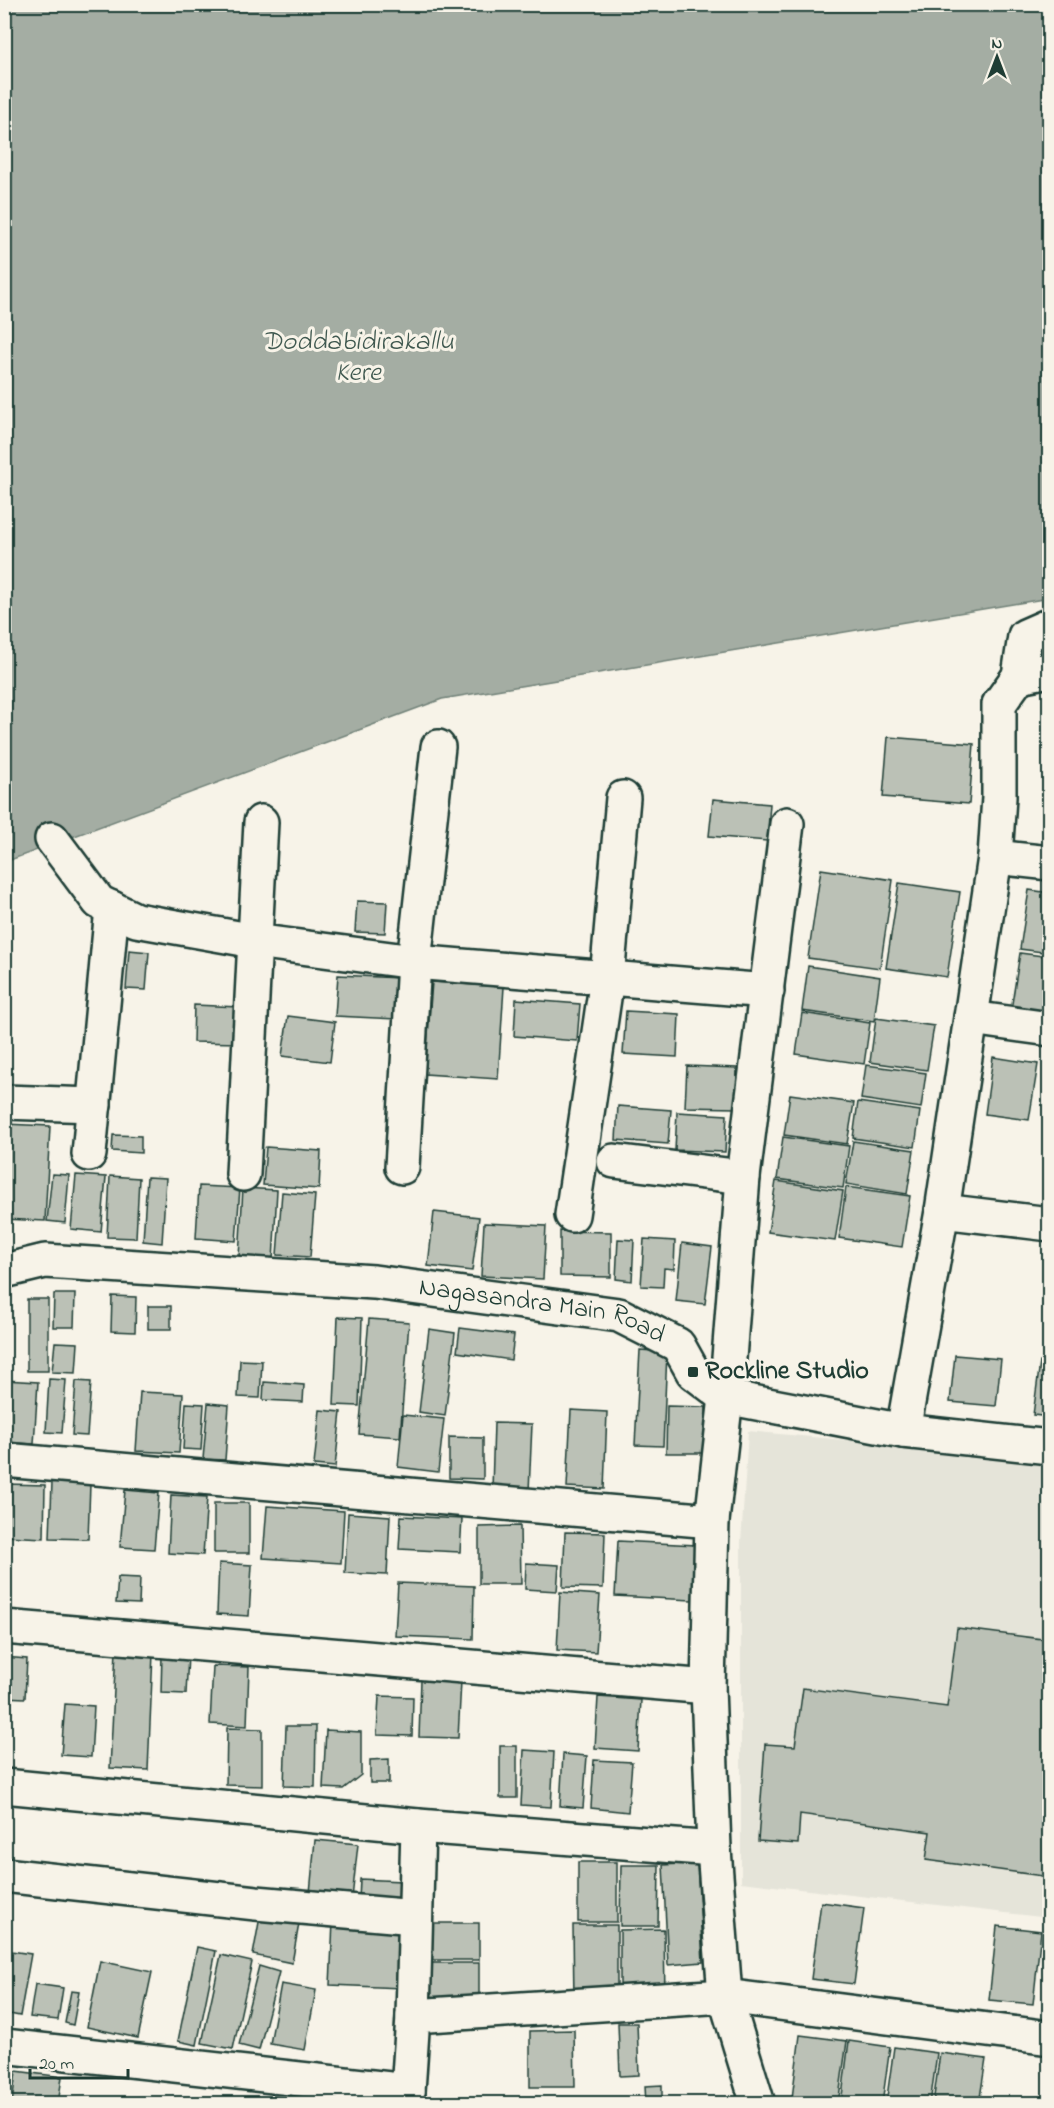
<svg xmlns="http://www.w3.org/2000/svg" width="1054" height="2108" font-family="'Indie Flower',sans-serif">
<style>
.built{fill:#e5e4d9}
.water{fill:#a4ada3;stroke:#6f8077;stroke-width:1.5}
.building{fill:#bbc1b6;stroke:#1f3d34;stroke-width:1.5}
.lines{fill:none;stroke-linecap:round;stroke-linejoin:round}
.minor-casing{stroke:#1f3d34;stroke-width:38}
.minor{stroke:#f7f3e8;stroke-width:33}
.poi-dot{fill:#1f3d34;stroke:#f7f3e8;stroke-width:2}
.labels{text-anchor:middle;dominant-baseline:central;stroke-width:6;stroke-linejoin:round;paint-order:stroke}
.street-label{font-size:26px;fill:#1f3d34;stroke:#f7f3e8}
.poi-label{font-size:26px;font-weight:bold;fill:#1f3d34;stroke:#f7f3e8;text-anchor:start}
.water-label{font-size:27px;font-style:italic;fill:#405950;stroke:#f7f3e8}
</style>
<rect width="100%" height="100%" fill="#f7f3e8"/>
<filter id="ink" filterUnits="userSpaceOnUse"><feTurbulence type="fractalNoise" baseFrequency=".0167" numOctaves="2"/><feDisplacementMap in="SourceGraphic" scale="12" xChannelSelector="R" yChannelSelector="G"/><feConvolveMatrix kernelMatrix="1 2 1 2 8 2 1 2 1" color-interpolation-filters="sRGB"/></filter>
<g filter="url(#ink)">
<polygon class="built" points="748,1431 1049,1459 1049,1918 741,1882 741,1543"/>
<polygon class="water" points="5,5 1049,5 1049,598 442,699 5,862"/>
<g class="building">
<polygon points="888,737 974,744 969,804 883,797"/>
<polygon points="713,799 770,804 767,841 709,836"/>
<polygon points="821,869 893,880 880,968 808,958"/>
<polygon points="899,883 960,892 947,977 886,968"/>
<polygon points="1029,890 1050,893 1050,953 1020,949"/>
<polygon points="357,901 387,902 385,933 355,932"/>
<polygon points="129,950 149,952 146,990 126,989"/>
<polygon points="1020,953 1050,957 1050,1015 1011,1010"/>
<polygon points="808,966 880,977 874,1021 802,1011"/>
<polygon points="338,975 399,978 396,1019 335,1016"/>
<polygon points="432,982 504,987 498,1079 425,1074"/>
<polygon points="516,999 580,1004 577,1041 514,1036"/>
<polygon points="194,1005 239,1007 238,1043 193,1042"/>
<polygon points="626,1011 679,1014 677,1057 623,1054"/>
<polygon points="802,1013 870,1023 864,1064 796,1054"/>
<polygon points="288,1016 335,1022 330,1062 282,1056"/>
<polygon points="876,1018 934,1026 927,1070 870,1062"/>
<polygon points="993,1057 1038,1064 1029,1120 985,1114"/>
<polygon points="866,1065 926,1073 921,1108 861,1099"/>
<polygon points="687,1066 737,1068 736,1108 685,1107"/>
<polygon points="790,1094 854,1103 847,1144 784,1135"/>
<polygon points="858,1102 920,1111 915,1147 853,1138"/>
<polygon points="618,1106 671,1110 668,1144 616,1140"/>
<polygon points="677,1112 727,1115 725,1152 675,1150"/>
<polygon points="4,1124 50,1126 45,1221 4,1219"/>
<polygon points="113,1135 141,1136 141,1153 112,1151"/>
<polygon points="783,1137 849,1146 843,1188 777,1179"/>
<polygon points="853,1141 914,1150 907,1194 846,1184"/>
<polygon points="266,1147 321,1151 319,1189 263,1185"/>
<polygon points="52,1174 69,1175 65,1223 47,1221"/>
<polygon points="76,1175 106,1177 101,1232 71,1229"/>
<polygon points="110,1176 139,1178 136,1238 107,1237"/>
<polygon points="147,1177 166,1178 162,1243 143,1241"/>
<polygon points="776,1181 843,1191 835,1241 768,1232"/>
<polygon points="199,1186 240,1188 236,1241 196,1238"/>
<polygon points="846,1187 910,1196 902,1247 839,1238"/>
<polygon points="243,1188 277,1190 273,1260 239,1257"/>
<polygon points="282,1192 315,1195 310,1257 277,1255"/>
<polygon points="434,1212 479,1217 472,1271 428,1266"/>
<polygon points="484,1223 546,1226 543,1279 481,1276"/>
<polygon points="560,1231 611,1232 611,1277 560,1276"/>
<polygon points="618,1239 634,1240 632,1281 616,1279"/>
<polygon points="644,1239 675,1241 674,1269 664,1268 663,1287 641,1286"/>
<polygon points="682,1243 712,1247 705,1304 676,1301"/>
<polygon points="54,1294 75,1294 74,1327 53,1327"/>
<polygon points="112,1296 136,1297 135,1332 111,1331"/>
<rect x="27" y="1299" width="21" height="72"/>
<rect x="148" y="1306" width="23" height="23"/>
<polygon points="338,1317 362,1318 359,1406 334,1405"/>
<polygon points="369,1319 409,1322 400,1437 359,1434"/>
<polygon points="460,1328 514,1335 511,1360 457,1352"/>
<polygon points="429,1329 455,1333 445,1416 419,1412"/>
<polygon points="55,1342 78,1343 76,1373 52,1372"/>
<polygon points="640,1350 667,1352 663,1446 635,1445"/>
<polygon points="955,1355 1001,1359 996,1406 950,1402"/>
<polygon points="240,1360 262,1361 260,1398 238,1397"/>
<polygon points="1040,1362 1050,1363 1050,1417 1033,1415"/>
<polygon points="49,1379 66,1380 62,1433 46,1432"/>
<polygon points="4,1380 38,1382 34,1444 4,1442"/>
<polygon points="76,1381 91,1382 87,1436 72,1435"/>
<polygon points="264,1382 304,1385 303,1402 263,1400"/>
<polygon points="140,1392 183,1394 179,1453 136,1451"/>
<polygon points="186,1403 204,1404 201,1450 183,1449"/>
<polygon points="208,1403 229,1405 225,1460 203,1459"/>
<polygon points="667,1406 706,1407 706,1453 666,1453"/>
<polygon points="320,1410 341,1412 335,1467 314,1465"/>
<polygon points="571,1410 607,1412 604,1489 567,1487"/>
<polygon points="403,1415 444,1419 438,1472 398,1467"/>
<polygon points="494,1423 532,1424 529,1491 492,1490"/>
<polygon points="449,1437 483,1438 483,1479 449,1478"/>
<polygon points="52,1482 90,1484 88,1539 50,1538"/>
<polygon points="6,1484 45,1485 44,1538 5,1536"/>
<polygon points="125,1490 159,1493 154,1549 120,1547"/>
<polygon points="171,1495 207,1497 203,1555 168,1553"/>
<rect x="214" y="1503" width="35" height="50"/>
<polygon points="267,1506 344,1511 341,1563 263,1558"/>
<polygon points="348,1513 390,1516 387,1575 345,1573"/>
<polygon points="401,1516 462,1519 460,1552 399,1549"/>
<polygon points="520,1526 521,1584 479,1584 479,1527"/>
<polygon points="565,1532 605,1533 603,1588 563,1587"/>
<polygon points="618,1541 696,1545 692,1600 615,1596"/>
<polygon points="219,1563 252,1565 249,1616 217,1614"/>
<polygon points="526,1563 559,1565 557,1591 525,1589"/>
<polygon points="118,1577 140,1578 139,1604 116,1603"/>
<polygon points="398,1583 474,1586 473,1639 395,1636"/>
<polygon points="560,1592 600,1595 596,1652 557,1650"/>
<polygon points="957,1628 1050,1640 1050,1877 926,1860 930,1832 800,1814 798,1844 758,1841 765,1744 795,1746 803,1688 947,1707"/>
<polygon points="116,1651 153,1653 148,1770 110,1768"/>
<polygon points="162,1654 188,1655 186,1694 161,1693"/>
<polygon points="4,1657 27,1659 25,1698 4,1697"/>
<polygon points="213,1666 249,1667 247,1726 210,1724"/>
<polygon points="421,1680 461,1681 458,1738 419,1737"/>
<polygon points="379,1696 413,1697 412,1736 377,1735"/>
<polygon points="598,1697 641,1700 638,1751 595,1748"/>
<polygon points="65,1704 94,1706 91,1757 61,1755"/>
<polygon points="286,1726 316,1726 315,1787 284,1786"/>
<polygon points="227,1728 262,1729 262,1786 226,1785"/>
<polygon points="326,1730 361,1732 361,1775 343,1789 323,1788"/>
<rect x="500" y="1746" width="17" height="52"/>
<polygon points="524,1750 554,1752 551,1807 521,1805"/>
<polygon points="563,1754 587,1756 583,1808 560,1806"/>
<polygon points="389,1759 389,1783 370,1783 370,1760"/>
<polygon points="594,1760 632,1762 628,1812 591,1808"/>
<polygon points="315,1840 358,1844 352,1898 310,1893"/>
<rect x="578" y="1862" width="39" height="60"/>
<polygon points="697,1863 703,1962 668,1965 663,1865"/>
<polygon points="621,1865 659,1865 658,1926 620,1926"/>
<polygon points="360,1879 401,1881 400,1903 359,1901"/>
<polygon points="821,1902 864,1908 854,1984 811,1979"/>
<polygon points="261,1911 300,1918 292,1963 253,1955"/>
<polygon points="333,1922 404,1925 402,1988 330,1985"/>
<rect x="432" y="1923" width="47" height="37"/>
<polygon points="573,1925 617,1925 617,2001 574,2001"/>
<polygon points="997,1926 1041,1931 1033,2004 989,2000"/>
<polygon points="664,1929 665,1999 620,2000 620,1930"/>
<polygon points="197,1947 216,1951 197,2045 178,2041"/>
<polygon points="4,1950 31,1954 20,2016 4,2013"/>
<polygon points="221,1955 252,1962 233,2049 202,2043"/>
<polygon points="100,1961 152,1972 138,2038 87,2027"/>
<rect x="431" y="1963" width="48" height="36"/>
<polygon points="259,1966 279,1972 259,2050 239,2045"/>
<polygon points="35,1984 63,1988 58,2020 30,2017"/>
<polygon points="281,1984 316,1990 305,2050 270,2044"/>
<polygon points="71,1991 79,1992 73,2025 65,2023"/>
<polygon points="618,2023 637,2023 639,2075 620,2076"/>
<polygon points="574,2030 575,2087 530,2087 530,2031"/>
<polygon points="800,2035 847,2041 838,2104 792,2098"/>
<polygon points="849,2041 890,2047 882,2104 841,2104"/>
<polygon points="894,2047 937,2053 930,2104 886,2104"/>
<polygon points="940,2053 986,2059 979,2104 933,2104"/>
<polygon points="16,2071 62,2077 58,2104 12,2104"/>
<polygon points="662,2085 662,2104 646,2104 645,2086"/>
</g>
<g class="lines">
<g class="minor-casing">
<g id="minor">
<polyline points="1019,676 1025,636 1050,625"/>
<polyline points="52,839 99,902 136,920 255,941 414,962 767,991"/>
<polyline points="995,857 1050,863"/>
<polyline points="971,1018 1050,1029"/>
<polyline points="4,1102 94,1105"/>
<polyline points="89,1154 112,908"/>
<polyline points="614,1161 743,1177"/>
<polyline points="402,1167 414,962 438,747"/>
<polyline points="243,1174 261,822"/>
<polyline points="942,1211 1050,1224"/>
<polyline points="572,1215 607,978 623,798"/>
<path id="s1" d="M4,1271L45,1261L374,1282L619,1315L678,1345L693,1372L726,1397L903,1431L1050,1447"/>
<polyline points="903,1431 942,1211 995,857 999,797 999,704 1019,676 1044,671 1050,671"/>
<polyline points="4,1460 712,1521"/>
<polyline points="4,1627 708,1687"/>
<polyline points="4,1786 418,1826 714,1849"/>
<polyline points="4,1875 256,1903 415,1917"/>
<polyline points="413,2016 418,1826"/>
<polyline points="4,2046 408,2091"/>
<polyline points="405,2104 408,2091 413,2016 725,1996 1050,2038"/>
<polyline points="758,2104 725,1996 714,1849 708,1687 712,1521 726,1397 743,1177 787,824"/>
</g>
</g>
<use href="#minor" class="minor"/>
</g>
</g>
<rect class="poi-dot" x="687" y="1366" width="12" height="12" rx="3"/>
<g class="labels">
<g class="street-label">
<text stroke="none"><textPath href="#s1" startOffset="543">Nagasandra Main Road</textPath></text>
</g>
<g class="poi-label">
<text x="705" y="1372">Rockline Studio</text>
</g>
<g class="water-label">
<text x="358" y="342">Doddabidirakallu<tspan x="358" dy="31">Kere</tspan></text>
</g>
</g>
<rect width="1054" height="2108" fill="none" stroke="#f7f3e8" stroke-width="24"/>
<rect x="12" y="12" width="1030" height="2084" fill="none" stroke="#1f3d34" stroke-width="2" filter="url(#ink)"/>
<g transform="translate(997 57)" stroke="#f7f3e8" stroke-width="4.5" paint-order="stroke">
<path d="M0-4.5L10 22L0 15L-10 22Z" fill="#1f3d34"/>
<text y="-9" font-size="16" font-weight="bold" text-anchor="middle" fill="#1f3d34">N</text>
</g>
<path d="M30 2069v9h98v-9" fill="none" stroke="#1f3d34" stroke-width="3"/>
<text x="39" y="2069" font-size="18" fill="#1f3d34" stroke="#f7f3e8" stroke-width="4.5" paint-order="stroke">20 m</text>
</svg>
